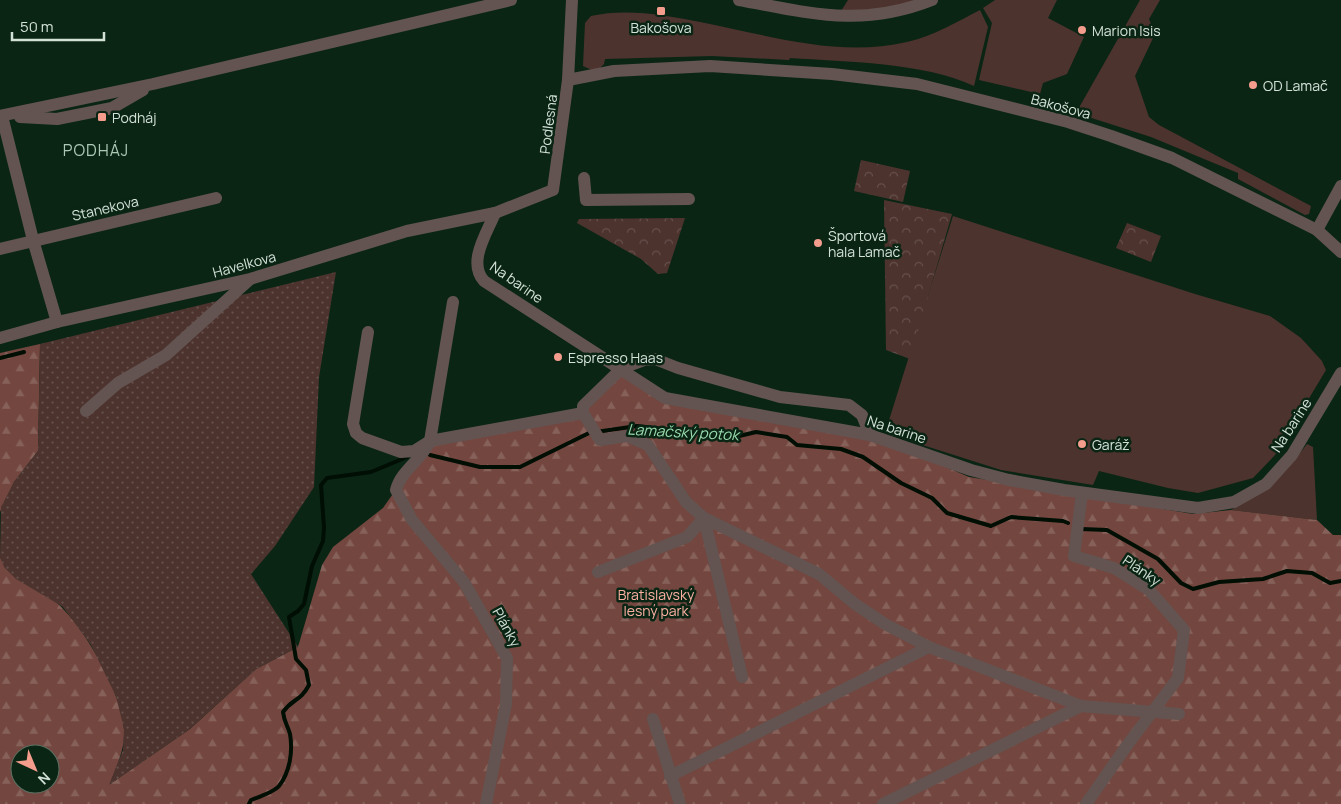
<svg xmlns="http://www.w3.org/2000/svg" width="1341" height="804" font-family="Manrope,sans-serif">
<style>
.grass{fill:#4d332e}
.forest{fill:url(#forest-firs);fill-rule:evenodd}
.park{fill:url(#park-crowns)}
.garden{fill:url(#garden-dots)}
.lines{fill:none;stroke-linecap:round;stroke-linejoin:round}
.stream{stroke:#000e04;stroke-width:4}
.minor{stroke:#635452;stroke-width:12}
.poi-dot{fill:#f49d8d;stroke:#0b2515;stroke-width:2}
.labels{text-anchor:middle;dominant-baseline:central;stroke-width:5;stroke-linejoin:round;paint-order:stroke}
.poi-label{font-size:14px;fill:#d3e2d7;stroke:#0b2515;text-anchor:start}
.street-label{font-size:14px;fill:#d3e2d7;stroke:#0b2515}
.park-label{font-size:14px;fill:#fcb0a2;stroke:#0b2515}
.water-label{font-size:15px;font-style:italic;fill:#99dbae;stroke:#0b2515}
.quarter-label{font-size:16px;letter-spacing:1px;fill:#abc9b4;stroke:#0b2515}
</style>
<defs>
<pattern id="forest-firs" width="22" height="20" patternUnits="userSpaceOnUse" patternTransform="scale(1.25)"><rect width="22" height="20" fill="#73473f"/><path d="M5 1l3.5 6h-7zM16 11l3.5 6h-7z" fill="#86615a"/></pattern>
<pattern id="park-crowns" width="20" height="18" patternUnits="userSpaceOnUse" patternTransform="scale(1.25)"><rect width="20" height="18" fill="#4d332e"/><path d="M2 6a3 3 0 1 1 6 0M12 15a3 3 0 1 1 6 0" fill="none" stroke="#66504c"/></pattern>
<pattern id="garden-dots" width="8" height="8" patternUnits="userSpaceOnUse" patternTransform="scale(1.25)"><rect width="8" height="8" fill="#4d332e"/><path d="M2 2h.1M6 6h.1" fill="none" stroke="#66504c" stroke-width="1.8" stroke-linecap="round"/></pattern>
</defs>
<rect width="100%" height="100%" fill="#0b2515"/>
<g class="grass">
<polygon points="848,0 932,0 838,16"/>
<polygon points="995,0 1057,0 1048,18 1084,37 1067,74 1043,83 1040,94 979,80 992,23 983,8"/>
<polygon points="1140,0 1160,0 1149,19 1155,34 1135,76 1149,117 1159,125 1311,206 1309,214 1305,215 1238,179 1238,173 1151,137 1076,113"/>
<path d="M980,10L988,27L974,86C922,62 847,62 790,58L789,60L712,56L605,59L604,64L596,72L583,66L585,23L591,16C626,8 665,15 700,22C768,35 837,58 907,42C933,36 957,22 980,10Z"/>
<polygon points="953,216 1195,294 1270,316 1301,338 1322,361 1326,370 1275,455 1253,478 1198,493 1168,488 1099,471 1093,485 1001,470 885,433"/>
<path d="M1307,444L1313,447L1317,520L1231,510C1262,494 1285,473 1307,444Z"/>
</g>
<g class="forest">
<polygon points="40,344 38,451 14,482 0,512 0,353"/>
<path d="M622,368L665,398L879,438L969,477L1193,514L1231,510L1317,520L1333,535H1341V804H0V557C10,581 32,585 52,599C81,620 123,694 124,730C125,751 116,766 110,784L190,729L256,669L298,647L322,565L333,547L383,508L430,441L583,413ZM20,754H50V784H20Z"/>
</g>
<g class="park">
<polygon points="861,160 910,171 903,202 854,191"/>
<polygon points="884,200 952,214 910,359 886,350"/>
<polygon points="685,218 667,273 658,274 641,259 577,223 579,219"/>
<polygon points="1127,223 1161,236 1151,262 1116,248"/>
</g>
<polygon class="garden" points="336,272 319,377 314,487 275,546 251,574 298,647 256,669 190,729 109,785 123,750 124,729 116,696 105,674 91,645 63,607 16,579 4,567 0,557 1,507 14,482 38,451 40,344"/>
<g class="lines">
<g class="stream">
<polyline points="0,358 24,352"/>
<polyline points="430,455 480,467 520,467 589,433 637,426 735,437 756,432 787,437 797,445 841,449 863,457 901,483 932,498 947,513 991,526 1011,517 1063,521 1068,523"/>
<polyline points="1081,529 1107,530 1158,559 1181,583 1193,589 1219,582 1263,579 1287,571 1312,573 1330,583 1341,581"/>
<path d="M249,804L251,800C259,797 274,792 279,786C290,772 293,751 290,734C288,726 284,722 283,712C293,698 300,702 309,685L306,670L296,659L289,617L298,611L304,604L312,566L323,541L324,528L321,485L327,478L371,472L407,457"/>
</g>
<g class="minor">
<path d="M739,0C811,13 861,28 932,0"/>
<polyline points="568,80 614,71 710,66 832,74 917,84 1068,122 1111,136 1172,158 1303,223 1317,230 1341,252"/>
<polyline points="0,116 153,84 511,0"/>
<polyline points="2,116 33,240 57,322"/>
<polyline points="20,117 57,119 112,108 143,90"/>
<polyline points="584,178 586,200 689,199"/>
<path d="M495,213C487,233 467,262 484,281L665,398L870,435L971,470L1009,480L1064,490L1198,508L1234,502L1266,484L1292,455L1341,373"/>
<polyline points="1317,230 1341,186"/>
<polyline points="0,249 216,198"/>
<path d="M453,302L430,441C422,460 401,470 396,490L412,520L464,582L507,658L506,704L486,804"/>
<polyline points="368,332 353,424 356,433 362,438 401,452 414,451 430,441 583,413 583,406 622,368 644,360 655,359 678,368 780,397 849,405 862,415 870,435"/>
<polyline points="0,338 57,322 250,279 407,231 495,213 553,190 568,80 572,0"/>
<polyline points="86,411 118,383 166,355 249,280"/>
<polyline points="583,413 600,440 627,436 648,445 686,502 704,518 819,574 855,604 885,624 929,647 1081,706 1179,714"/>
<polyline points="1082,493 1074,556 1114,568 1149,590 1184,630 1178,678 1128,744 1086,804"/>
<polyline points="598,572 687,537 704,518 742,677"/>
<polyline points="653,719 680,804"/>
<polyline points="670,776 929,647"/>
<polyline points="883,804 1081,706"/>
</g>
</g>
<g class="poi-dot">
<rect x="656" y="6" width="10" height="10" rx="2.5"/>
<circle cx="1082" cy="30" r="5"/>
<circle cx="1253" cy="85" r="5"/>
<rect x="97" y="112" width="10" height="10" rx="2.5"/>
<circle cx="818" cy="243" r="5"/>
<circle cx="558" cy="357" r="5"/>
<circle cx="1082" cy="444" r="5"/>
</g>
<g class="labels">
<g class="poi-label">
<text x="661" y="27" text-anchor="middle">Bakošova</text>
<text x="1092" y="30">Marion Isis</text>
<text x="1263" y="85">OD Lamač</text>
<text x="112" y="117">Podháj</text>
<text x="828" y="235">Športová<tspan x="828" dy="16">hala Lamač</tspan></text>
<text x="568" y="357">Espresso Haas</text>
<text x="1092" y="444">Garáž</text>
</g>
<g class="street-label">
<text transform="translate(1061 106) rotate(15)">Bakošova</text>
<text transform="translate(548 124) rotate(-83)">Podlesná</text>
<text transform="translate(105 208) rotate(-13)">Stanekova</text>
<text transform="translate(244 264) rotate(-15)">Havelkova</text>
<text transform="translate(517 282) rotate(35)">Na barine</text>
<text transform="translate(1291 425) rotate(-57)">Na barine</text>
<text transform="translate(897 429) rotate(18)">Na barine</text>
<text transform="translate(1142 570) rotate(34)">Plánky</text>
<text transform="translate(507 627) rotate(61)">Plánky</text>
</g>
<g class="park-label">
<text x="656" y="594">Bratislavský<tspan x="656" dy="16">lesný park</tspan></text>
</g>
<g class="water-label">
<text transform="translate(683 432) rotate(3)">Lamačský potok</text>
</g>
<g class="quarter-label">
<text x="96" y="150">PODHÁJ</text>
</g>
</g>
<g transform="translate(35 769) rotate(136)"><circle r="24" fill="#0b2515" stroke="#5b7163"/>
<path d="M0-4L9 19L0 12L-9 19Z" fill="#f49d8d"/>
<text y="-8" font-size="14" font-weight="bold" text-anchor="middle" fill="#d3e2d7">N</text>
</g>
<path d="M12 32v8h92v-8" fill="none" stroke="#d3e2d7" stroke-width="2.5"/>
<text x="20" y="32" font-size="15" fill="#d3e2d7" stroke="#0b2515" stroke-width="4" paint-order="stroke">50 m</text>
</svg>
